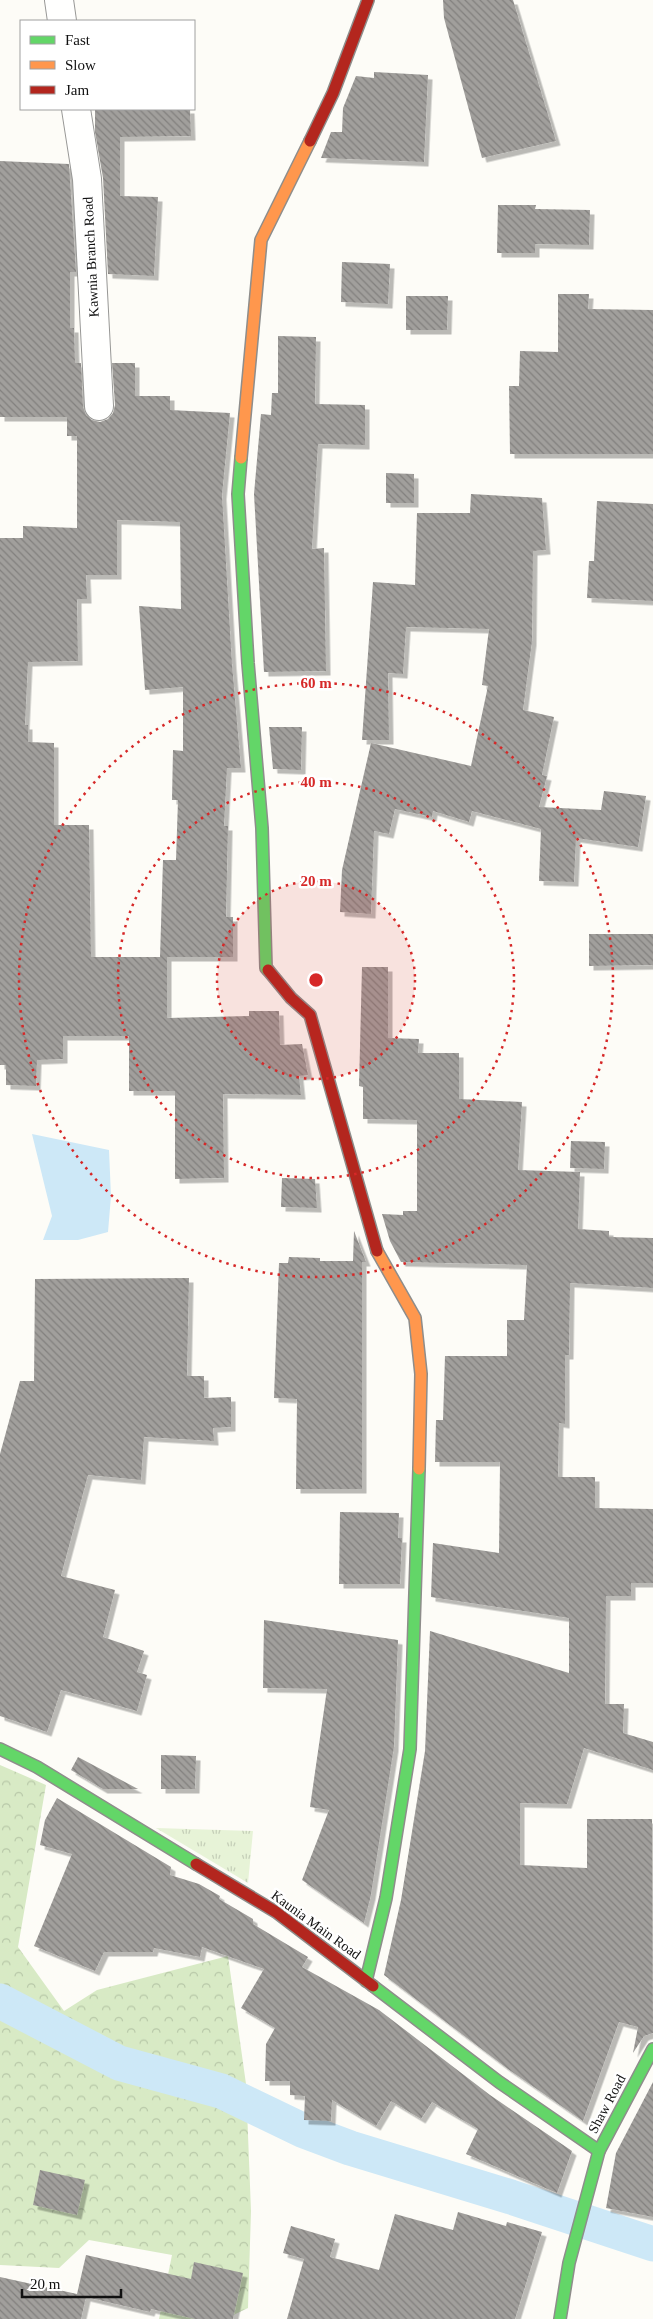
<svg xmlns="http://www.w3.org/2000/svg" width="653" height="2319" font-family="'Times New Roman',serif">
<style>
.forest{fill:url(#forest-crowns)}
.park{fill:url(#park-tufts)}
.water{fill:#cde8f7}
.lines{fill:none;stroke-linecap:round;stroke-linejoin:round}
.canal{stroke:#cde8f7;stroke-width:35}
.building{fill:url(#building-back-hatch);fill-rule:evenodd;filter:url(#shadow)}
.street-casing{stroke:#979795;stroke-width:30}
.fast-casing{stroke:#8e8d8b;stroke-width:14}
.slow-casing{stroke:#8e8d8b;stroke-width:14}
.jam-casing{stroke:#8e8d8b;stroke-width:14}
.street{stroke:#fffffe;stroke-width:28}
.fast{stroke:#63d668;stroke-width:11}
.slow{stroke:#ff974d;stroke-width:11}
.jam{stroke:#b3261e;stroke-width:11}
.ring{fill:none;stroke:#d62828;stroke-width:2.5;stroke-dasharray:2.5 5}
.labels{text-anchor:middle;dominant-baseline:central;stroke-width:5;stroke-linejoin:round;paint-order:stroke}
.street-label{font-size:14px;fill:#111;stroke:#fff}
.centre{fill:#d62828;stroke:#fff;stroke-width:2.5}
.ring-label{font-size:15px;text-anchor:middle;font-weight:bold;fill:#d62828;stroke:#fff;stroke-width:5;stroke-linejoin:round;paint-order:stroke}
</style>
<defs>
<pattern id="forest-crowns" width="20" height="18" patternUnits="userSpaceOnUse" patternTransform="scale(1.25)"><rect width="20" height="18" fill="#d8eac5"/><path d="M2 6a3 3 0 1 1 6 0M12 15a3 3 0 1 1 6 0" fill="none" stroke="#b8c8a8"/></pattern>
<pattern id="park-tufts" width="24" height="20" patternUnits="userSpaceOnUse" patternTransform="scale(1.25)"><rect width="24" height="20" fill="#e7f3d7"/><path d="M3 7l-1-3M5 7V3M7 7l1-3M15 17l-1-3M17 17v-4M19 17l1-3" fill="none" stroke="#c5cfb8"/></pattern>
<pattern id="building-back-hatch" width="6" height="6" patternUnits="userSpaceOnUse" patternTransform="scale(1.25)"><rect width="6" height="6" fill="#a19f9c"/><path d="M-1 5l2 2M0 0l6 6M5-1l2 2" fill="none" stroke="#82807e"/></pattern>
<filter id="shadow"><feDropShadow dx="4.5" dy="4.5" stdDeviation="0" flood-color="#0004"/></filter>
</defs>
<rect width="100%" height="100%" fill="#fdfcf7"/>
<polygon class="forest" points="0,1765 46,1785 18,1947 64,2011 97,1990 228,1956 246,2084 251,2211 248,2308 225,2319 159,2319 172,2255 89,2240 59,2268 0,2265"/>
<polygon class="park" points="156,1828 253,1831 248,1883"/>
<polygon class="water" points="32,1134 109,1150 111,1196 108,1232 78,1240 43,1240 52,1216"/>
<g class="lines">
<polyline class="canal" points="0,2001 119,2063 221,2091 302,2130 350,2148 511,2197 653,2244"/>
</g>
<g class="building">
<polygon points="443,0 513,0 556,141 482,158 444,18"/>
<polygon points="374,72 428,75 424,162 321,158 331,132 342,132 343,108 356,76 374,78"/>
<polygon points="95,109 190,109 191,136 120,137 120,196 158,197 154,276 108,274 103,178 95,132"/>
<path d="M0,161L69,164L76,272H70V328H74L75,363H81L83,407L86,415L92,420L100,422L108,419L113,413L115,405L112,363H135V396H170V410L230,413L222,495L232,664L241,768H227L224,826H228L226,917H233V957H167V1018L249,1016V1011H279L280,1045L302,1044L308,1075L299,1076L301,1095L223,1094L224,1178L175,1179V1091H129V1036H63V1059L37,1060L36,1086L6,1085V1065H0V538H23V526L77,528V436H67V417H0ZM117,520L180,522L181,609L139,606L145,690L183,687V751L173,750L172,800H178L176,860H163L160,957H91L89,825H54V743L28,742V725H25L28,662L78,661L77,599H87L86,575H117Z"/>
<polygon points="498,205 536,205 535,209 590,210 589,245 535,244 535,253 497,253"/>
<polygon points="342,262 390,264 388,304 341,302"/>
<polygon points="558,294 589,294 588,309 653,310 653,454 510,454 509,386 519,386 520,351 558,352"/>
<polygon points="406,296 448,296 447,330 406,330"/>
<polygon points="278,336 316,337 315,404 365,405 365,445 318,444 312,549 324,548 326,671 264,672 254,494 261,414 271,415 272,393 278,393"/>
<polygon points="386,473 414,474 414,503 386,503"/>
<polygon points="471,494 542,498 546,550 533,551 532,641 523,710 554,717 542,775 547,776 539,807 601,810 604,791 646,796 638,847 576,838 574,882 539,881 541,829 472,811 469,822 433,811 432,817 395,809 389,834 374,831 371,914 340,912 342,870 371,743 471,766 488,686 482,685 489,629 406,627 403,674 388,673 389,740 362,740 373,582 415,585 417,513 470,513"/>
<polygon points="597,501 653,504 653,601 587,598 589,561 594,561"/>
<polygon points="269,727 302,727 301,770 273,769"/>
<polygon points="589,934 653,934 653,965 589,966"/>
<polygon points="362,967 388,967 388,1038 419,1039 418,1053 459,1053 459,1099 522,1102 518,1170 580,1172 578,1229 609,1231 609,1237 653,1238 653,1288 570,1283 569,1355 565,1355 565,1424 559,1423 558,1477 595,1477 595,1508 653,1509 653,1583 631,1583 631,1596 606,1596 605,1704 624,1704 623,1733 653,1742 653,1770 584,1748 567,1804 520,1803 520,1865 587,1868 587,1819 652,1819 653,2033 644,2036 633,2053 638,2027 619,2022 583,2121 508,2069 384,1975 401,1900 425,1751 430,1631 569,1673 569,1618 431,1597 433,1543 499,1553 500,1462 435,1462 436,1420 443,1420 445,1356 507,1356 507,1320 524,1320 527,1265 401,1262 390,1241 382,1214 403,1215 403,1211 417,1211 417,1120 363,1119 363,1087 359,1086"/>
<polygon points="571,1141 605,1142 604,1169 570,1168"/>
<polygon points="282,1178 315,1179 317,1208 281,1207"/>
<polygon points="354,1231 366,1262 362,1262 362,1489 296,1489 297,1399 274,1398 279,1263 288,1263 289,1257 320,1258 320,1261 353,1261"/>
<polygon points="189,1278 187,1376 204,1376 204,1398 231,1397 231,1427 213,1428 214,1441 144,1437 141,1480 88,1475 61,1576 115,1590 103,1637 144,1651 137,1672 147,1675 137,1711 61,1690 47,1732 0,1716 0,1454 20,1381 34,1381 35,1279"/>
<polygon points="340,1512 399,1513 398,1538 402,1538 400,1584 339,1584"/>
<polygon points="264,1620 398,1640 394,1747 371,1895 364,1923 302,1880 329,1810 310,1807 327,1689 263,1688"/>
<polygon points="161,1755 196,1756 195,1789 161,1789"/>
<polygon points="78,1757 138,1789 103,1789 71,1770"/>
<polygon points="57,1798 171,1867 170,1875 199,1884 220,1896 219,1899 253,1919 253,1924 308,1957 302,1967 379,2010 490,2095 572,2151 557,2193 466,2154 478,2129 432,2102 421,2119 391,2101 376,2126 332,2100 331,2121 304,2120 305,2096 290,2095 290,2081 265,2081 266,2044 275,2028 241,2008 264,1969 202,1947 200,1957 154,1948 153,1952 104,1952 95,1971 34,1946 72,1854 40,1845 45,1820"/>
<polygon points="653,2082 653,2217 606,2208 616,2153"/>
<polygon points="40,2170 85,2180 77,2215 33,2205"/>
<polygon points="458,2212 506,2226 507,2222 542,2232 515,2319 287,2319 304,2259 283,2253 291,2226 335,2239 330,2257 379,2270 395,2214 453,2230"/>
<polygon points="86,2255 191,2279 194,2262 243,2273 233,2319 195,2319 151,2309 150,2312 86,2297 81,2319 0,2319 0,2277 77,2294"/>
</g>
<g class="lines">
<g class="street-casing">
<g id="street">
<polyline points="59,0 62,21"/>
<polyline points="76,109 87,179 99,406"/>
</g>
</g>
<g class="fast-casing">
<g id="fast">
<polyline points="241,458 238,494 248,663 262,828 266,968 268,970"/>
<polyline points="0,1749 37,1767 196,1864"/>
<polyline points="366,1981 386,1898 410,1749 419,1469"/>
<polyline points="373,1986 499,2082 599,2151"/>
<polyline points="560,2319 569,2263 599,2151 653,2049"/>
</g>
</g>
<g class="slow-casing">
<g id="slow">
<polyline points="241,458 261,240 310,141"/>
<polyline points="377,1251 415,1318 421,1374 419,1469"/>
</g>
</g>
<g class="jam-casing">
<g id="jam">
<polyline points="310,141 333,93 368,0"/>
<polyline points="268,970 291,998 310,1015 377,1251"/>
<polyline points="196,1864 276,1912 373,1986"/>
</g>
</g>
<use href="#street" class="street"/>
<use href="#fast" class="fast"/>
<use href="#slow" class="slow"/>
<use href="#jam" class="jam"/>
</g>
<circle cx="316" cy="980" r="99" fill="#d62828" fill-opacity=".12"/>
<g class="ring">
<circle cx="316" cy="980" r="99"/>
<circle cx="316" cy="980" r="198"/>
<circle cx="316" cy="980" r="297"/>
</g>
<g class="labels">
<g class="street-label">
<text transform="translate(91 257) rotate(-93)">Kawnia Branch Road</text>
<text transform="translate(316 1925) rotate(36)">Kaunia Main Road</text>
<text transform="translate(607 2104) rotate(-62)">Shaw Road</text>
</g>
</g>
<circle cx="316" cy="980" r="8" class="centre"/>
<g class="ring-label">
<text x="316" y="688">60 m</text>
<text x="316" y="787">40 m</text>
<text x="316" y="886">20 m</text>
</g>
<rect x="20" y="20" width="175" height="90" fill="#ffffff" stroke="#a0a0a0"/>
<rect x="30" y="36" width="25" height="8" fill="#63d668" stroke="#a0a0a0"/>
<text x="65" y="45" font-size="15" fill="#111111">Fast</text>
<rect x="30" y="61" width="25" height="8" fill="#ff974d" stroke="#a0a0a0"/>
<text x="65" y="70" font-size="15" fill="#111111">Slow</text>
<rect x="30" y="86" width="25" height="8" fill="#b3261e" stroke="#a0a0a0"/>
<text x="65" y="95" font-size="15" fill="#111111">Jam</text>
<path d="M22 2289v8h99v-8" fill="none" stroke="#111111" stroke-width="2.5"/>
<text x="30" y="2289" font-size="15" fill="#111111" stroke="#ffffff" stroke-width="4" paint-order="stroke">20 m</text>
</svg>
